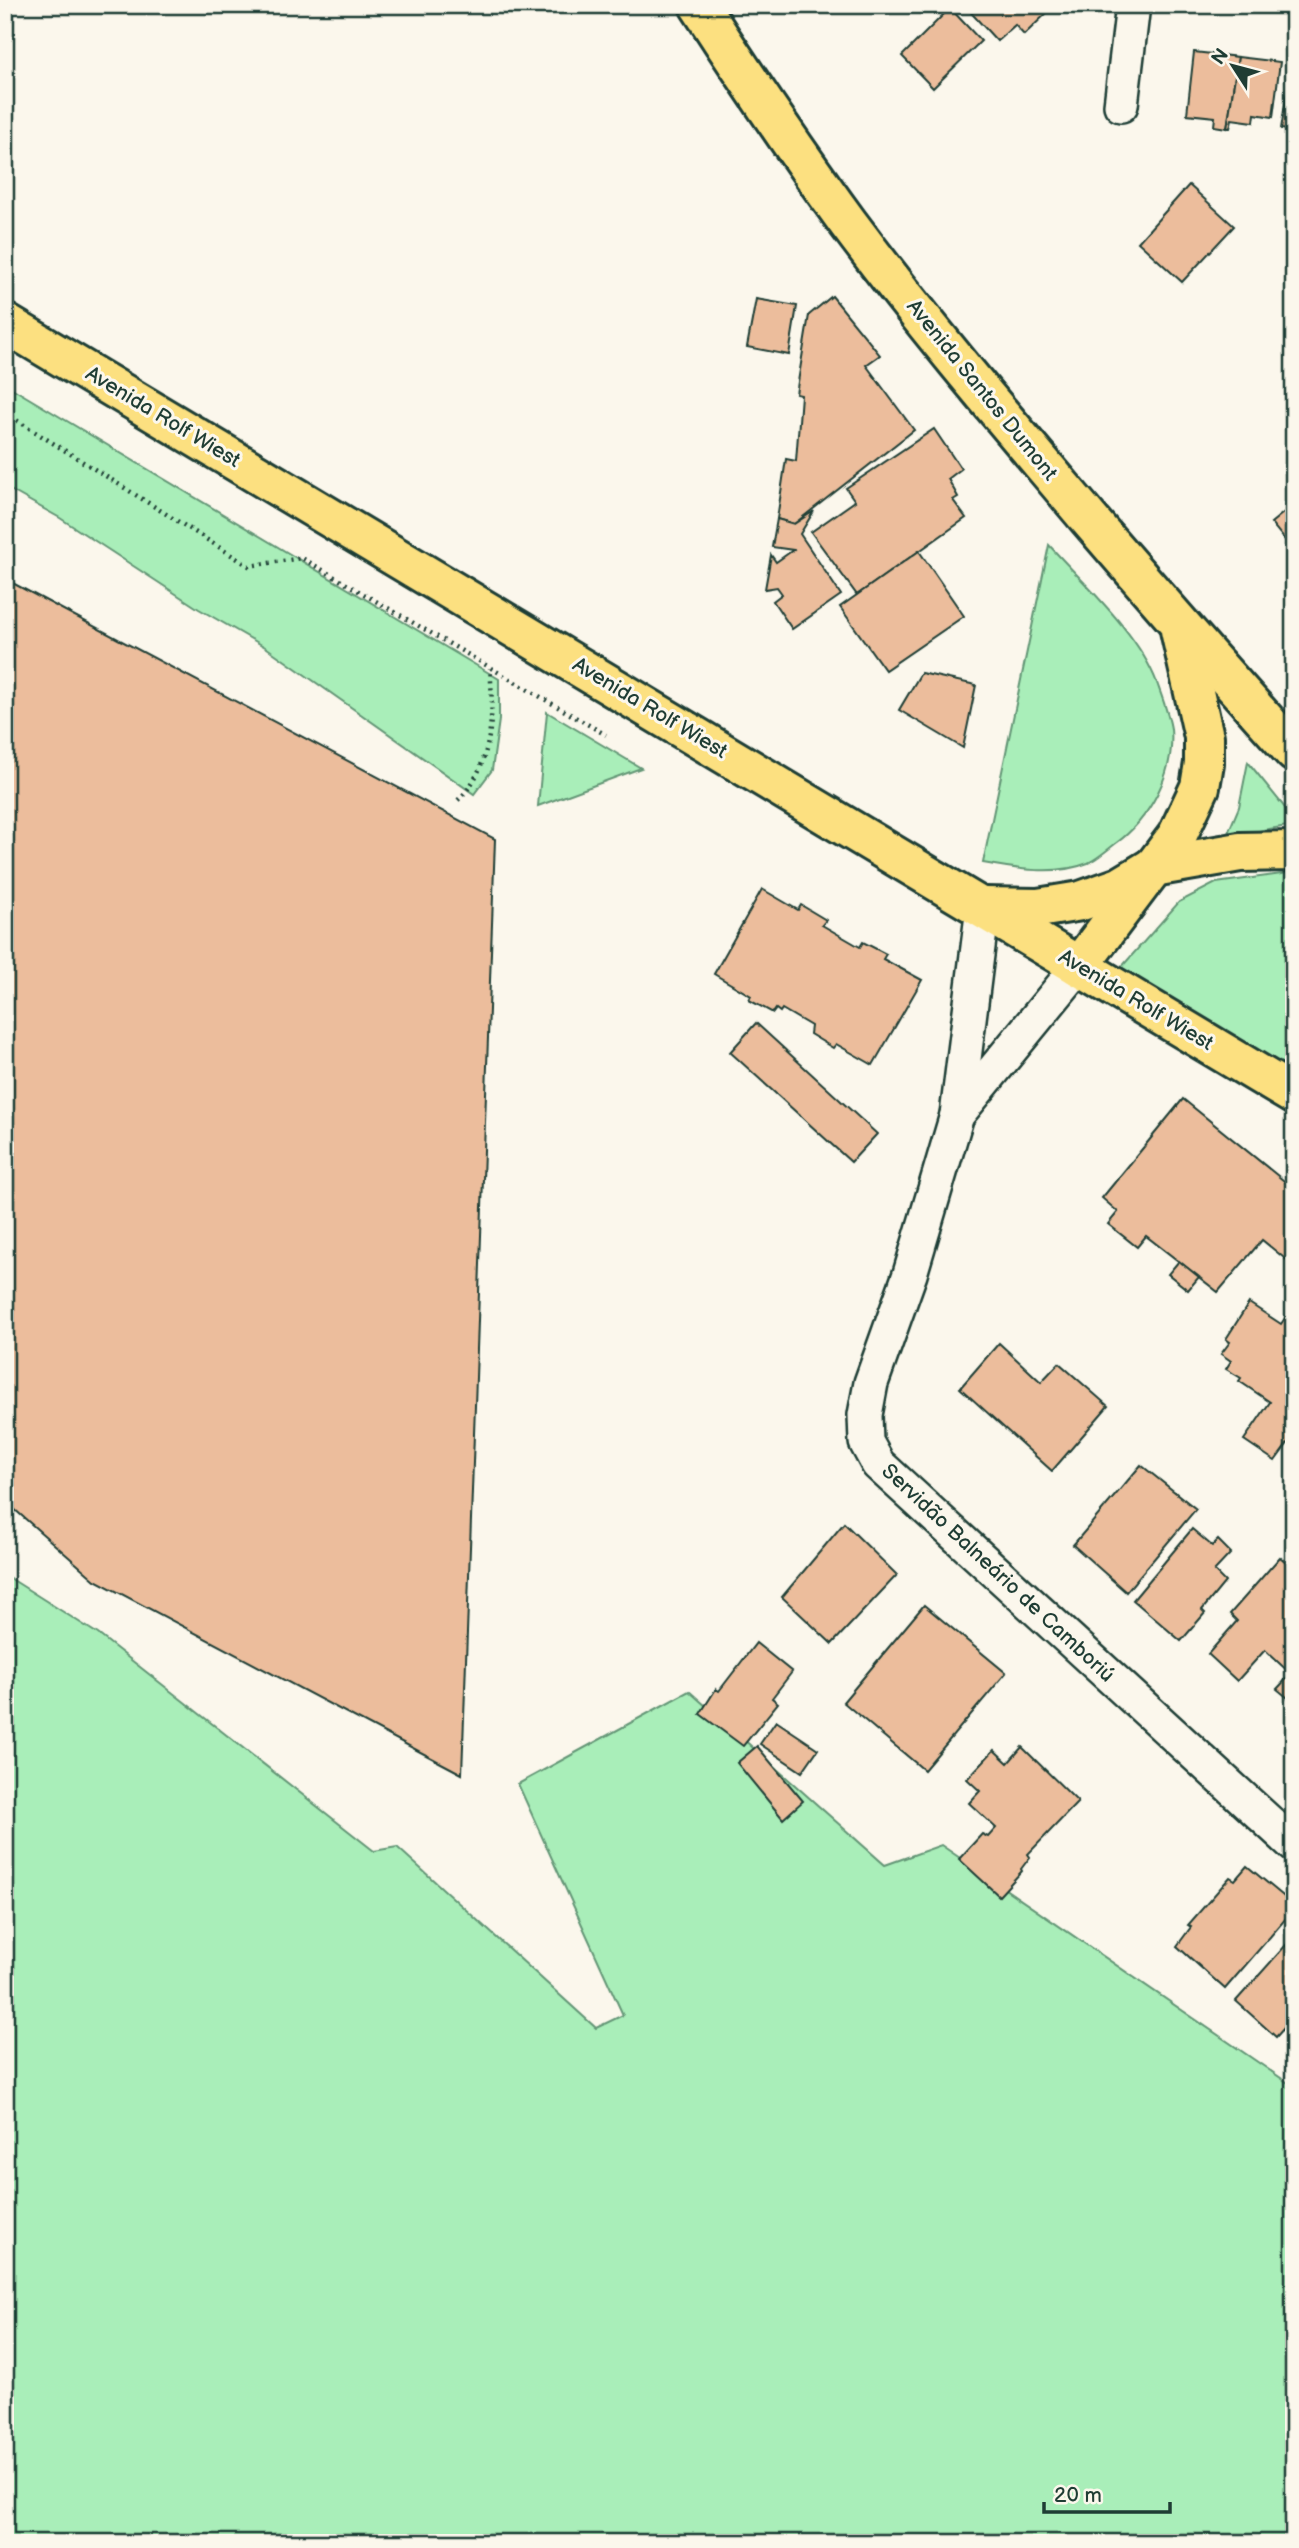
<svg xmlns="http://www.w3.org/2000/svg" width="1299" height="2548" font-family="'Balsamiq Sans',sans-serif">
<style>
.green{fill:#a9eeb9;stroke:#649676;stroke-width:2}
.building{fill:#ecbd9c;stroke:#1f3d34;stroke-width:2}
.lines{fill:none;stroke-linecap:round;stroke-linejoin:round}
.street-casing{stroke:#1f3d34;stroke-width:38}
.primary-casing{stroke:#1f3d34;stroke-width:44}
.path{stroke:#1f3d34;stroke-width:4.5;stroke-dasharray:2 5;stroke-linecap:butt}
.street{stroke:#fbf7ec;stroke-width:33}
.primary{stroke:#fce080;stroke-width:38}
.labels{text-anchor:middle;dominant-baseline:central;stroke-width:6;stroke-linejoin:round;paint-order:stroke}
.street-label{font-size:21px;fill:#1f3d34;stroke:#fbf7ec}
</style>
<rect width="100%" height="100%" fill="#fbf7ec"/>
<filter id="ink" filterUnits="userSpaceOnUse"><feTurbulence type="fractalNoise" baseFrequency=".0143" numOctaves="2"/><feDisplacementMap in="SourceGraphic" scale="14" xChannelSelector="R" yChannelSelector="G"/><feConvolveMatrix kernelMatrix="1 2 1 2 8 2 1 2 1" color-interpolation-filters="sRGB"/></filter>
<g filter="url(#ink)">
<g class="green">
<polygon points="5,384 499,679 499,720 492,770 474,794 267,648 199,609 60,518 5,487"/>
<path d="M1049,545C1085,585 1139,634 1157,683C1162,697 1169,715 1171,729C1175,773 1149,820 1115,844C1107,850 1097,859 1088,863C1056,876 1016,869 983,863Z"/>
<polygon points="547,712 641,768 538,806"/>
<polygon points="1248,762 1286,809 1294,825 1263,830 1225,840 1239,807"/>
<polygon points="1289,873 1294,875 1294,1072 1118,971 1179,902 1216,883"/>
<polygon points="5,1575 98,1634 374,1851 397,1847 596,2028 623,2015 518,1784 689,1691 885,1865 941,1845 1294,2087 1294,2543 5,2543"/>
</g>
<g class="building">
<polygon points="964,5 1055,5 1024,35 1015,25 997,41"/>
<polygon points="950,8 981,41 933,88 902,56"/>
<polygon points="1194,52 1238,57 1227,128 1214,126 1215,117 1187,114"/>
<polygon points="1238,57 1280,62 1273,117 1255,114 1254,122 1232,119 1230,128 1227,128"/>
<polygon points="1291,67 1294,67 1294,131 1281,129"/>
<polygon points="1189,185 1234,226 1182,282 1138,242"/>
<polygon points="832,296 880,355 866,365 914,430 794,524 777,519 786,459 796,461 801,395 796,394 809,315"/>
<polygon points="756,299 797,306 789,355 747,347"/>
<polygon points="934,429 961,469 948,479 958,497 953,500 966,518 857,595 811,532 855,501 846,488"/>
<polygon points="1294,504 1294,551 1271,523"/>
<polygon points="814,511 800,534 841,595 792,629 773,601 782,594 777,587 765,589 771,555 776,562 793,550 772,547 777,519 794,524"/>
<polygon points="919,551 964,616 885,670 840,607"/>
<polygon points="5,579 495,839 462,1774 95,1580 5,1501"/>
<polygon points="921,673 976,685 963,748 899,710"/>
<polygon points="762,889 798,910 801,905 826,920 822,925 860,947 863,942 886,954 883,959 922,980 873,1065 836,1044 833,1048 810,1034 811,1026 782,1009 780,1012 776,1009 773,1013 749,1000 751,996 714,974"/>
<polygon points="756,1023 877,1134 851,1162 730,1052"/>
<polygon points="1183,1099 1294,1189 1294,1201 1291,1204 1294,1207 1294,1266 1262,1240 1218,1292 1146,1236 1137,1247 1108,1224 1118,1212 1102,1198"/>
<polygon points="1179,1261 1199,1277 1188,1290 1168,1274"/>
<polygon points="1249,1303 1281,1324 1294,1305 1294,1435 1275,1461 1244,1440 1270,1402 1239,1381 1241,1378 1226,1369 1231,1361 1221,1354 1230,1342 1226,1339"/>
<polygon points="999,1343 1041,1382 1059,1363 1108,1406 1052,1471 960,1388"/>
<polygon points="1141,1465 1196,1509 1126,1592 1073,1545"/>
<polygon points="844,1523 897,1575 832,1644 782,1597"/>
<polygon points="1192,1529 1212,1546 1218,1540 1231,1553 1214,1571 1225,1582 1202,1610 1205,1613 1181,1641 1133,1600"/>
<polygon points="1280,1557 1294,1569 1294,1703 1277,1689 1291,1674 1265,1650 1237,1681 1208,1654 1237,1621 1230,1614"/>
<polygon points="924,1605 1006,1673 924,1770 843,1702"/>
<polygon points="756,1643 792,1672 772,1698 778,1703 743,1746 700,1714 716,1689 719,1691"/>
<polygon points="776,1721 818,1749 802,1772 760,1744"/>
<polygon points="757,1746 803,1801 783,1819 737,1763"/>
<polygon points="1022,1747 1078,1802 1028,1854 1030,1857 1021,1869 1022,1871 999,1896 959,1859 982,1834 988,1837 996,1828 969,1803 980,1791 967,1779 994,1750 1008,1763"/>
<polygon points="1247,1866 1294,1905 1294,1909 1225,1989 1177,1946 1191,1927 1188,1925 1230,1877 1235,1880"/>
<polygon points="1294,1936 1294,2017 1276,2037 1236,2001"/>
</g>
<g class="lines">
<g class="street-casing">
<g id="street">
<polyline points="1121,105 1133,5"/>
<polyline points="983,907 957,1115 910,1274 871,1383 865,1415 866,1442 878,1464 1294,1845"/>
<polyline points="957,1115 1079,966"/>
</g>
</g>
<g class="primary-casing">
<g id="primary">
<path d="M699,5C747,79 796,152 848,223C924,325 1006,421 1088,518C1156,597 1224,675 1294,752"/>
<polyline points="5,323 1294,1095"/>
<polyline points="985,907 1038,908 1081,901 1120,887 1153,867 1240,852 1294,851"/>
<polyline points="1079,966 1177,836 1200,787 1204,763 1204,737 1180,630"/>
</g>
</g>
<g class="path">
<polyline points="5,413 249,566 302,558 606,735"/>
<path d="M458,800C493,767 494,712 490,668"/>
</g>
<use href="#street" class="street"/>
<use href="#primary" class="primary"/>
</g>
</g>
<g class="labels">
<g class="street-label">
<text transform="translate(982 390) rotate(51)">Avenida Santos Dumont</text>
<text transform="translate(163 417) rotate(31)">Avenida Rolf Wiest</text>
<text transform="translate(650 708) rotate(31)">Avenida Rolf Wiest</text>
<text transform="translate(1136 1000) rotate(31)">Avenida Rolf Wiest</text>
<text transform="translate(998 1573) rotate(43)">Servidão Balneário de Camboriú</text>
</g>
</g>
<rect width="1299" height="2548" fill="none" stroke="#fbf7ec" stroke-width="28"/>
<rect x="14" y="14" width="1271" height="2520" fill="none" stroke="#1f3d34" stroke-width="2.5" filter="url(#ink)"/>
<g transform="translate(1233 66) rotate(306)" stroke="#fbf7ec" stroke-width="5" paint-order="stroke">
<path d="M0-5L12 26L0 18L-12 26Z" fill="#1f3d34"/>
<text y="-10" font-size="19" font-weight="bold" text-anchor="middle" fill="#1f3d34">N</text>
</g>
<path d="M1044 2502v10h126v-10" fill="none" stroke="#1f3d34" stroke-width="3.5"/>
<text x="1054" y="2502" font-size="21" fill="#1f3d34" stroke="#fbf7ec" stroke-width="5" paint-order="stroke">20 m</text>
</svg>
